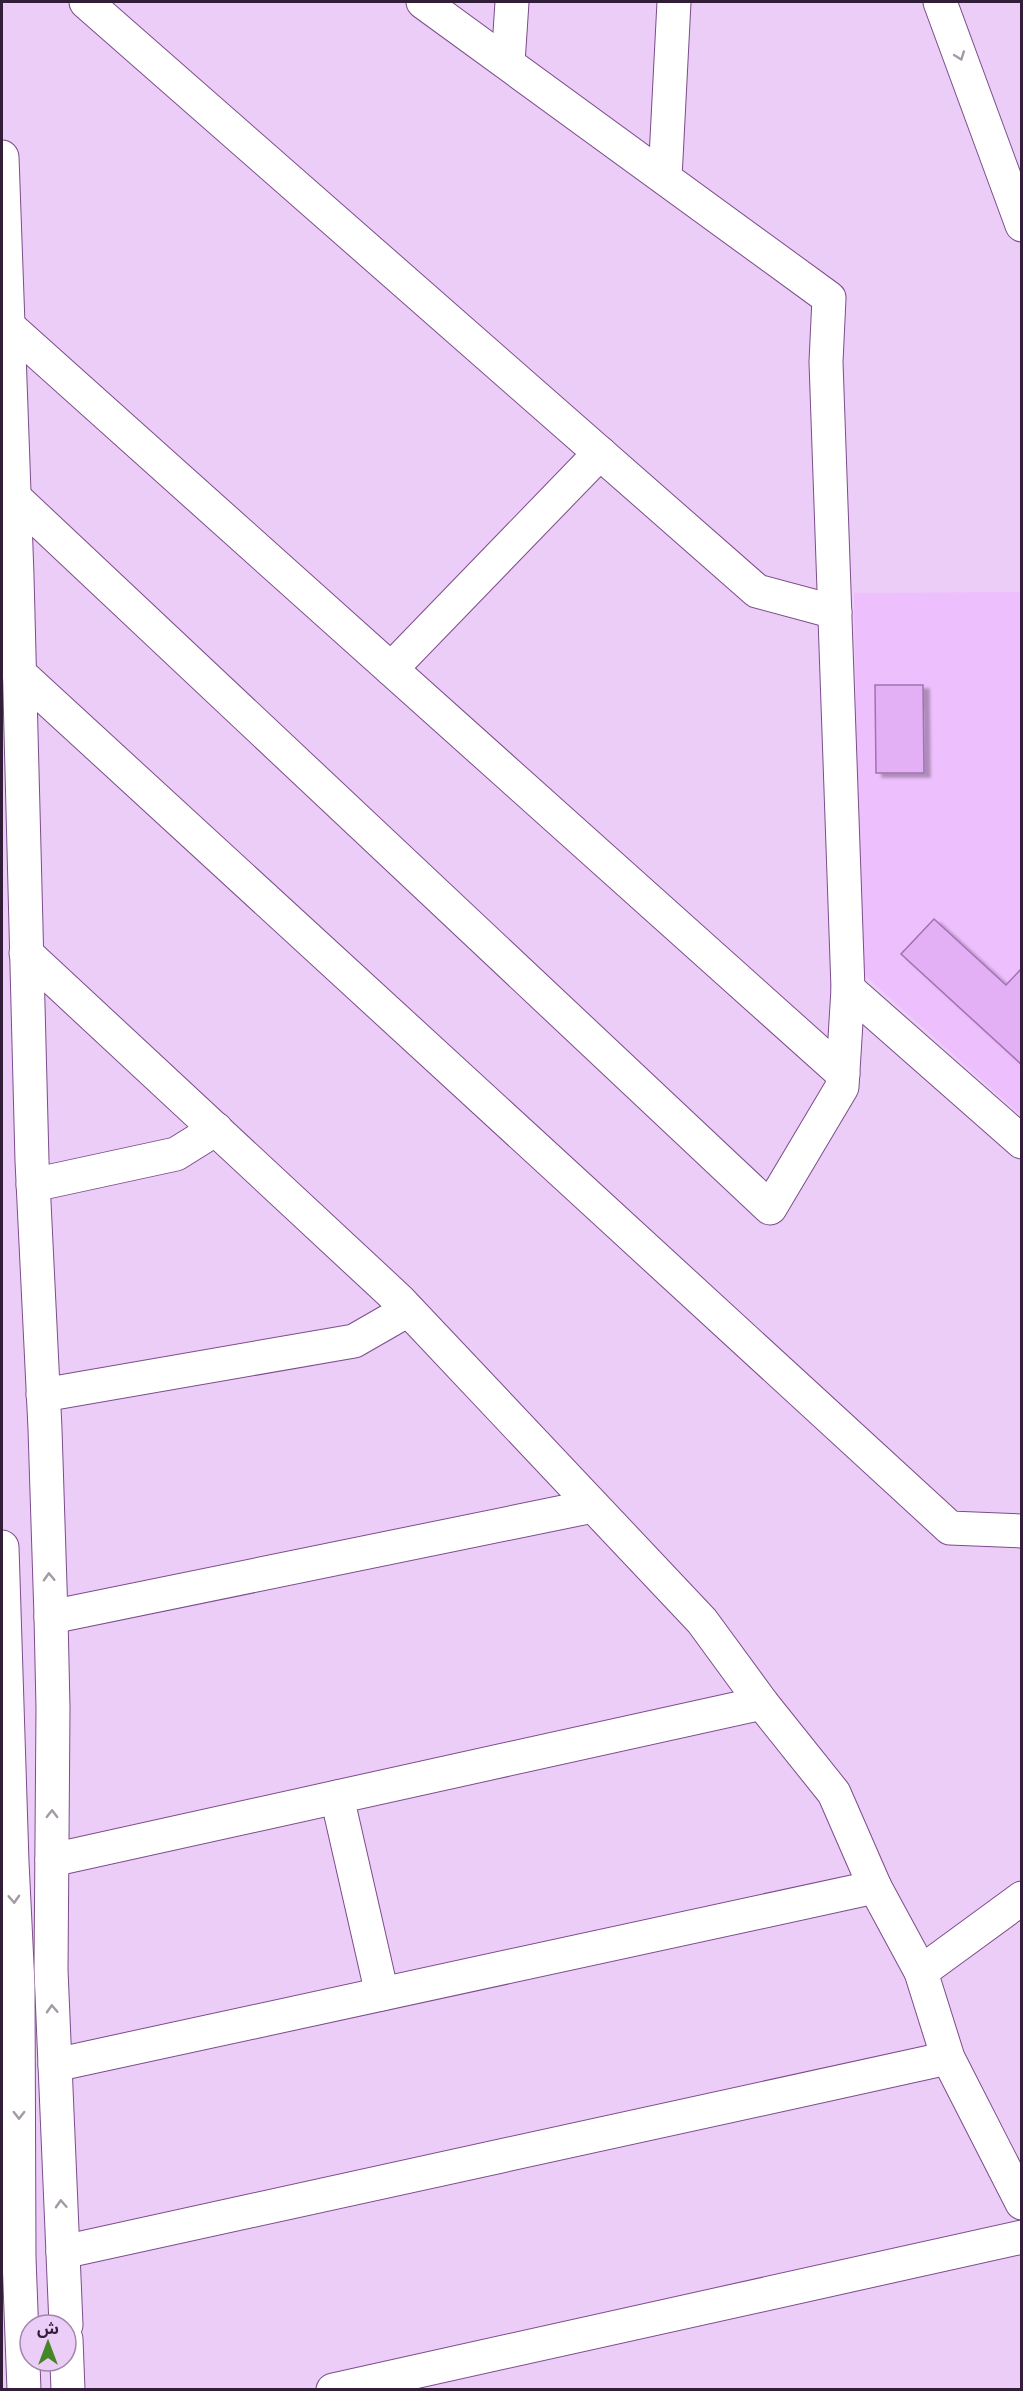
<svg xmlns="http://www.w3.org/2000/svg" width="1023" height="2391" font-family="Helvetica,'Noto Sans Arabic',sans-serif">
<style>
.built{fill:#edbffc}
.building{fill:#e4b0f5;stroke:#a171b1;stroke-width:1.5;filter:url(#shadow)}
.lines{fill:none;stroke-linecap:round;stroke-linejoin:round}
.street-casing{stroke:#7c4d8b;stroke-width:35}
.secondary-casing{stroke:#7c4d8b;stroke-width:35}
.street{stroke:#fff;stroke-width:33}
.secondary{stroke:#fff;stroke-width:33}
.oneway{stroke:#a39aa5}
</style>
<defs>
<filter id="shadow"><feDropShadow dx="6" dy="4" stdDeviation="1.5" flood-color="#0004"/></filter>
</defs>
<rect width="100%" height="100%" fill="#eccdf7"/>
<polygon class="built" points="1021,592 1021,1115 861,972 854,593"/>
<g class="building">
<polygon points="875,685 923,685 924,773 876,773"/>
<polygon points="934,919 1006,985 1022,968 1022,1065 901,954"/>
</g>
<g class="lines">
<g class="street-casing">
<g id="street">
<polyline points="86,2 757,591 835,612"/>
<polyline points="940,2 1022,225"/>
<polyline points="508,63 512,2"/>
<polyline points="665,178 674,2"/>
<polyline points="6,324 843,1074"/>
<polyline points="13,496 770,1208 842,1087 848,989 826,362 829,298 423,2"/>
<polyline points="391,669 600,453"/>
<polyline points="19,673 950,1528 1022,1531"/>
<polyline points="26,953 399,1300 702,1621 762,1703 834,1793 875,1887 921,1972 948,2058 1022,2203"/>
<polyline points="848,989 1022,1142"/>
<polyline points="33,1185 176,1154 216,1129"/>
<polyline points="43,1395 354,1341 408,1310"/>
<polyline points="51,1617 593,1506"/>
<polyline points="337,1797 382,1994"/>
<polyline points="52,1860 762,1703"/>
<polyline points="921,1972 1022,1898"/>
<polyline points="55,2065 875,1887"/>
<polyline points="63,2252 948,2058"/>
<polyline points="333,2390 1022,2237"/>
</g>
</g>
<g class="secondary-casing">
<g id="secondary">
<polyline points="2,157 17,576 32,1161 45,1429 51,1617 53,1708 51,1970 66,2325"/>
<polyline points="2,1547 12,1862 18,1985 19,2258 24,2390"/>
<polyline points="66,2339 68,2390"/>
</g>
</g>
<use href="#street" class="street"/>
<use href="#secondary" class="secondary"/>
</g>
<defs><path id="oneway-chevron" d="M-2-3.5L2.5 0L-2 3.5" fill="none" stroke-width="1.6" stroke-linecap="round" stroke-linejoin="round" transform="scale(1.5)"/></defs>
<g class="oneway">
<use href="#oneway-chevron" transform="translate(960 56) rotate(70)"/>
<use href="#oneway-chevron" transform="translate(49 1577) rotate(-92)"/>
<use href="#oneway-chevron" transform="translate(52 1814) rotate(-89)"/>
<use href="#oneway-chevron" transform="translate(14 1899) rotate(87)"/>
<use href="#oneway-chevron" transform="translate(52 2009) rotate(-93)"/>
<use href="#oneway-chevron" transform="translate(19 2115) rotate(90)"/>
<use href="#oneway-chevron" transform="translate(61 2204) rotate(-93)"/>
</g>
<rect width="1023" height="2391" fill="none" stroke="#321e38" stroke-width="6"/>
<g transform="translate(48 2343)"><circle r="28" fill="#eccdf7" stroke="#a287ab" stroke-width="1.5"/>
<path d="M0-4.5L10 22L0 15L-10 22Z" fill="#458628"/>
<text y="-9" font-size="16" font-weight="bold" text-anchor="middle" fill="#321e38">ش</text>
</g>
</svg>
